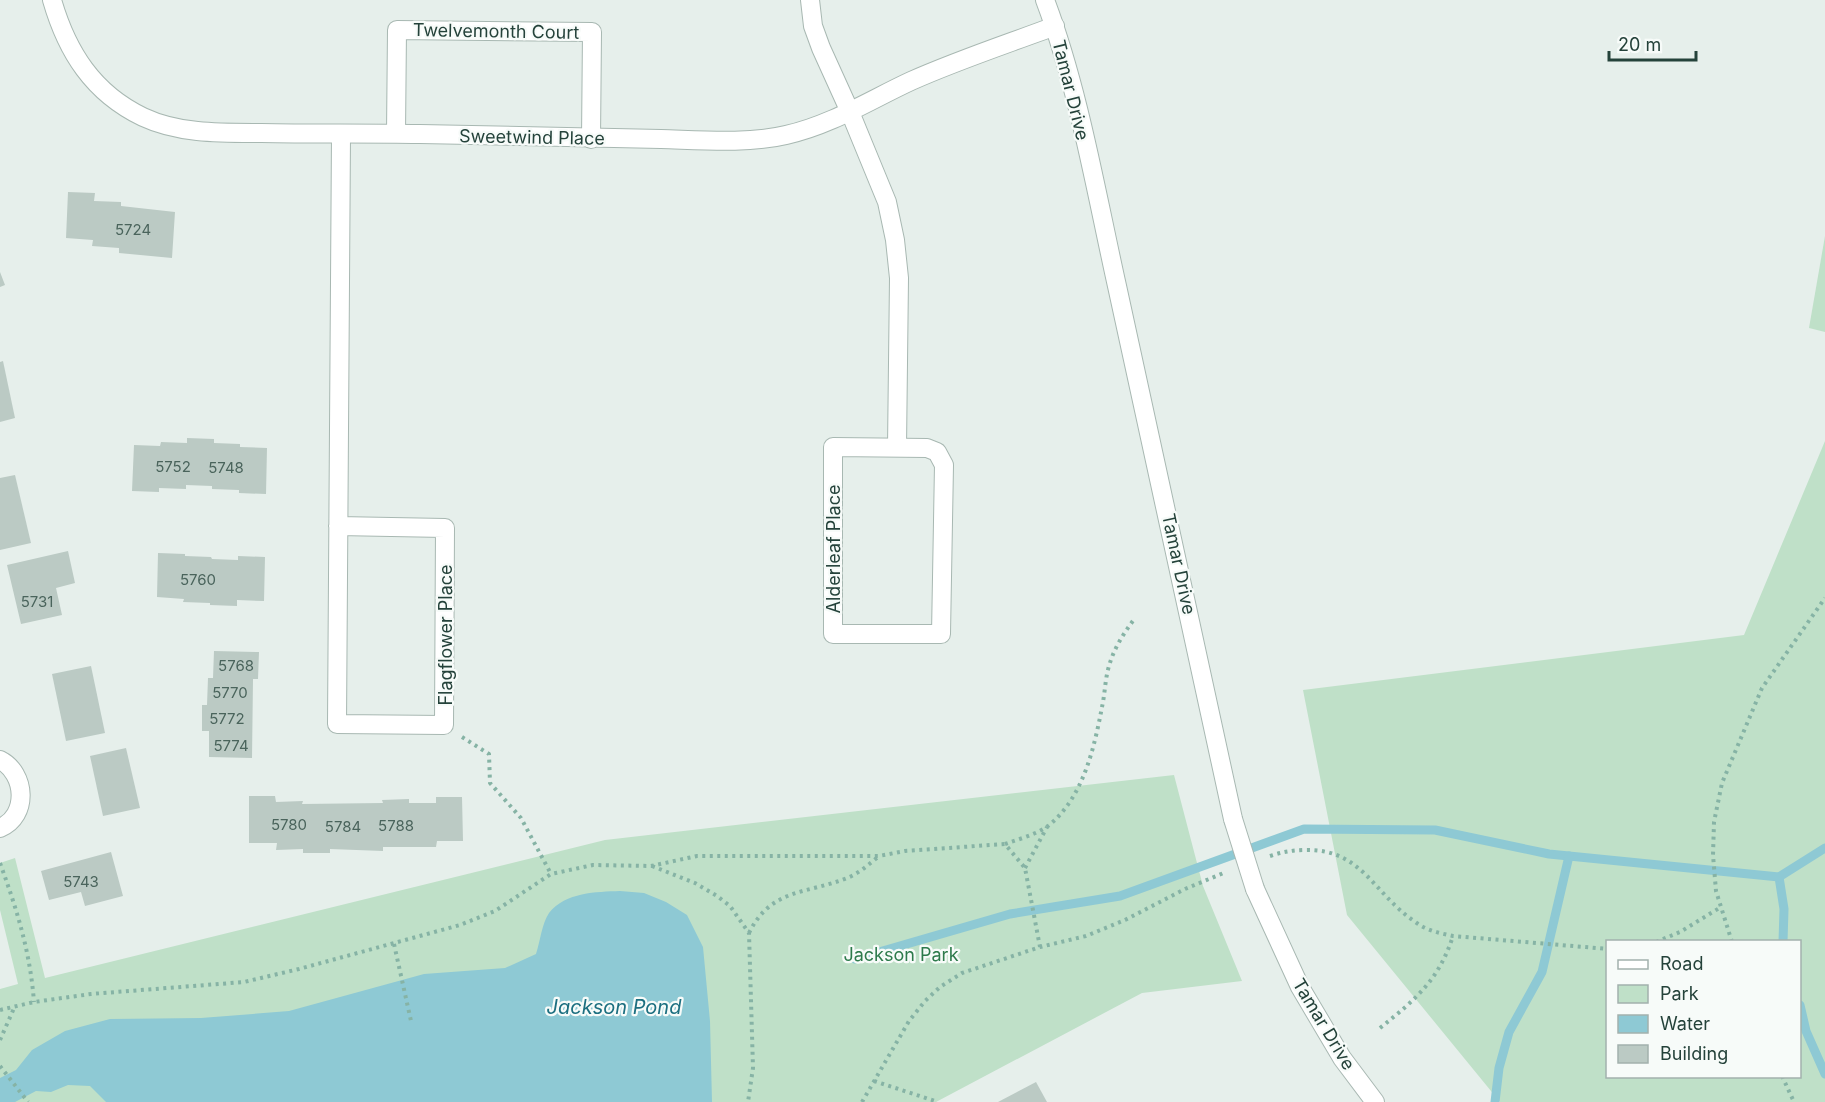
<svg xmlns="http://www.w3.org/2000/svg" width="1825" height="1102" font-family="Inter,sans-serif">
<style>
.green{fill:#bfe0c8;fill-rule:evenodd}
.water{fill:#8ec9d4}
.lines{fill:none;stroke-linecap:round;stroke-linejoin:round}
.stream{stroke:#8ec9d4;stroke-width:9}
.building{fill:#bbcac4}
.minor-casing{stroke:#a8b8b2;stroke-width:20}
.path{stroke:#86b3a5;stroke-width:4;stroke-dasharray:3 4.5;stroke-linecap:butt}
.minor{stroke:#fff;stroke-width:18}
.minor-bridge-casing{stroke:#a8b8b2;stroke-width:20;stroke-linecap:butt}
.minor-bridge{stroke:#fff;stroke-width:18}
.labels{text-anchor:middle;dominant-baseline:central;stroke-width:4.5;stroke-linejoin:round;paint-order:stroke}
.number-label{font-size:15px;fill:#4a645c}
.street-label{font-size:18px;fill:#24423a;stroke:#f7fbf9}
.park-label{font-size:18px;fill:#2d7a4b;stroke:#f7fbf9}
.water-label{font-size:20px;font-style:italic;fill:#1c6f80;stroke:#f7fbf9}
</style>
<rect width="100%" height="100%" fill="#e6efeb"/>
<g class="green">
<polygon points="1825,236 1825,332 1809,328"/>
<path d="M1825,441V1102H1500L1347,915L1303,690L1744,635ZM1608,942H1800V1076H1608Z"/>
<polygon points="1174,775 1203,886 1242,981 1142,993 936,1102 0,1102 0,989 18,984 0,910 0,863 15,858 45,978 605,840"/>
</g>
<path class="water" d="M620,891L644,893L666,902L687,915L703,947L710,1021L712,1102H106L90,1086L68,1085L51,1092L36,1091L15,1102H0V1078L16,1070L32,1050L65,1031L110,1019L201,1018L289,1011L424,974L505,968L536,954C540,942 542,923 549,913C566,892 596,892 620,891Z"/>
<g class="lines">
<g class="stream">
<polyline points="1779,877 1784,909 1783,942"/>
<polyline points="855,959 1010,914 1120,896 1304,829 1435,830 1549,854 1779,877 1825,848"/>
<polyline points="1800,1005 1806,1031 1825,1074"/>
<polyline points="1495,1102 1499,1068 1509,1032 1542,972 1569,856"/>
</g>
</g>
<g class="building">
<polygon points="68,192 95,193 94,201 121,202 121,206 175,212 172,258 119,253 119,248 92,246 93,240 66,238"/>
<polygon points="0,272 5,285 0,287"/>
<polygon points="3,361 15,418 0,422 0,362"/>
<polygon points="187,438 214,439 214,443 240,444 240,447 267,448 266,494 239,493 239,490 212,489 212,486 186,485 186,489 159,488 159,492 132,491 134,445 160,446 161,442 187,443"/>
<polygon points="15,475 31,543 0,550 0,478"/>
<polygon points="68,551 75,583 56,588 62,615 21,624 7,565"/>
<polygon points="158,553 185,554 185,556 211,557 212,559 238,560 238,556 265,557 264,601 237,600 237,606 210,605 210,603 183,602 184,599 157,597"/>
<polygon points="214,651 259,652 258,679 253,679 252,758 209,757 209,731 202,731 202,705 207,705 208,678 213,678"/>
<polygon points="91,666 105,733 66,741 52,674"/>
<polygon points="126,748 140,808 103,816 90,756"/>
<polygon points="249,796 275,796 276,802 303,801 302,804 383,803 382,800 409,799 409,803 436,803 436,797 462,797 463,841 437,841 436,847 383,847 383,851 330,849 330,853 303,853 303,849 276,850 277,843 249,843"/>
<polygon points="111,852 123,896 85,906 81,892 49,900 41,871"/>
<polygon points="1036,1082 1047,1102 998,1102"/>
</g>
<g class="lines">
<g class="minor-casing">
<g id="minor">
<path d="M52,0C67,52 93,93 143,117C179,134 221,133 261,133C314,134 367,133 420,134C500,136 580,138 661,139C699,140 749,144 786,135C831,125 870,100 911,81C958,60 1007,44 1055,26"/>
<polyline points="810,0 813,26 821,48 850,112 887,202 895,240 899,278 897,447"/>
<path d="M1045,0C1079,90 1096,192 1117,286C1157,463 1195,641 1233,819"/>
<polyline points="396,133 397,30 592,32 591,139"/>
<polygon points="833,447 927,448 937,452 944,465 941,634 833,634"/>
<polyline points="338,526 445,528 444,725 337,724 341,135"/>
<path d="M0,760C26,773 29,816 0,828"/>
<polyline points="1255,889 1300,987 1342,1058 1375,1102"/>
</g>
</g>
<g class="path">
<polyline points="462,737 489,754 490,783 521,818 551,874"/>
<path d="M1005,844C1019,839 1035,835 1048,826C1083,798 1094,749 1102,707C1105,694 1105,679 1109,666C1114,648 1124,633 1135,618"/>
<path d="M1270,856C1282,852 1293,850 1306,850C1362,849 1374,894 1414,921C1425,930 1439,933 1453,936L1608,949"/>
<path d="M0,863C17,910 30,951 34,1002"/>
<polyline points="652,866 695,883 717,896 730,906 749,933 753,1068 748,1102"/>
<polyline points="1025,868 1047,827"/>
<path d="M749,933C771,888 807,894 847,878C858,874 868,865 878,857"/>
<polyline points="1656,942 1680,932 1721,907"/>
<polyline points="1732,942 1716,891 1713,855 1714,822 1722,783 1762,688 1825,598"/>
<polyline points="394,944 411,1021"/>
<polyline points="0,1010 34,1002 91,994 244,982 299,969 460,925 495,911 551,874 593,865 651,866 697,856 879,856 905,851 1005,844 1025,868 1040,947"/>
<path d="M1380,1028C1415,1000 1439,980 1453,936"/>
<polyline points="0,1040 15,1006"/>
<polyline points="0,1066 28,1102"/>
<polyline points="1782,1076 1794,1102"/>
<polyline points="874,1081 938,1102"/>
<polyline points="862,1102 909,1021 925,1001 940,987 962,973 1040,947 1086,936 1125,920 1185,889 1226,872"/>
</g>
<use href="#minor" class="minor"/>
<g class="minor-bridge-casing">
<polyline id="minor-bridge" points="1233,819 1255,889"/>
</g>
<use href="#minor-bridge" class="minor-bridge"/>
</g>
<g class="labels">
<g class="number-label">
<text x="133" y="229">5724</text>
<text x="173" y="466">5752</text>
<text x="226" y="467">5748</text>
<text x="198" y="579">5760</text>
<text x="37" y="601">5731</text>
<text x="236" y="665">5768</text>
<text x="230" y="692">5770</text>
<text x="227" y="718">5772</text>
<text x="231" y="745">5774</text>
<text x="289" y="824">5780</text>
<text x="396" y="825">5788</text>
<text x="343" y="826">5784</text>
<text x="81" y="881">5743</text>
</g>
<g class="street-label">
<text transform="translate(496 31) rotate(1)">Twelvemonth Court</text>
<text transform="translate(1071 90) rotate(76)">Tamar Drive</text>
<text transform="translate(532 137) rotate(1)">Sweetwind Place</text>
<text transform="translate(833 549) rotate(-90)">Alderleaf Place</text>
<text transform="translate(1179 564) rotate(78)">Tamar Drive</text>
<text transform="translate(445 635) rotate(-90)">Flagflower Place</text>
<text transform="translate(1324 1024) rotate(59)">Tamar Drive</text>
</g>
<g class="park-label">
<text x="901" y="954">Jackson Park</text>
</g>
<g class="water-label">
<text x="614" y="1007">Jackson Pond</text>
</g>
</g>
<rect x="1606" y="940" width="195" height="138" fill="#f7fbf9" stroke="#a3b1ad" stroke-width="1.5"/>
<rect x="1618" y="960" width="30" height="9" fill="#ffffff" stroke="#a3b1ad" stroke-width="1.5"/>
<text x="1660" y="970" font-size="18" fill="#24423a">Road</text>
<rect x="1618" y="985" width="30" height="18" fill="#bfe0c8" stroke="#a3b1ad" stroke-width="1.5"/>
<text x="1660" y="1000" font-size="18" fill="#24423a">Park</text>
<rect x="1618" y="1015" width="30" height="18" fill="#8ec9d4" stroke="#a3b1ad" stroke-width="1.5"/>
<text x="1660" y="1030" font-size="18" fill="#24423a">Water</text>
<rect x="1618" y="1045" width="30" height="18" fill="#bbcac4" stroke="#a3b1ad" stroke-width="1.5"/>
<text x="1660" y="1060" font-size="18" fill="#24423a">Building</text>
<path d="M1609 51v9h87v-9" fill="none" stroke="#24423a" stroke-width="3"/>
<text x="1618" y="51" font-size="18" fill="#24423a" stroke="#f7fbf9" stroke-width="4.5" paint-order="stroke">20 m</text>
</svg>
